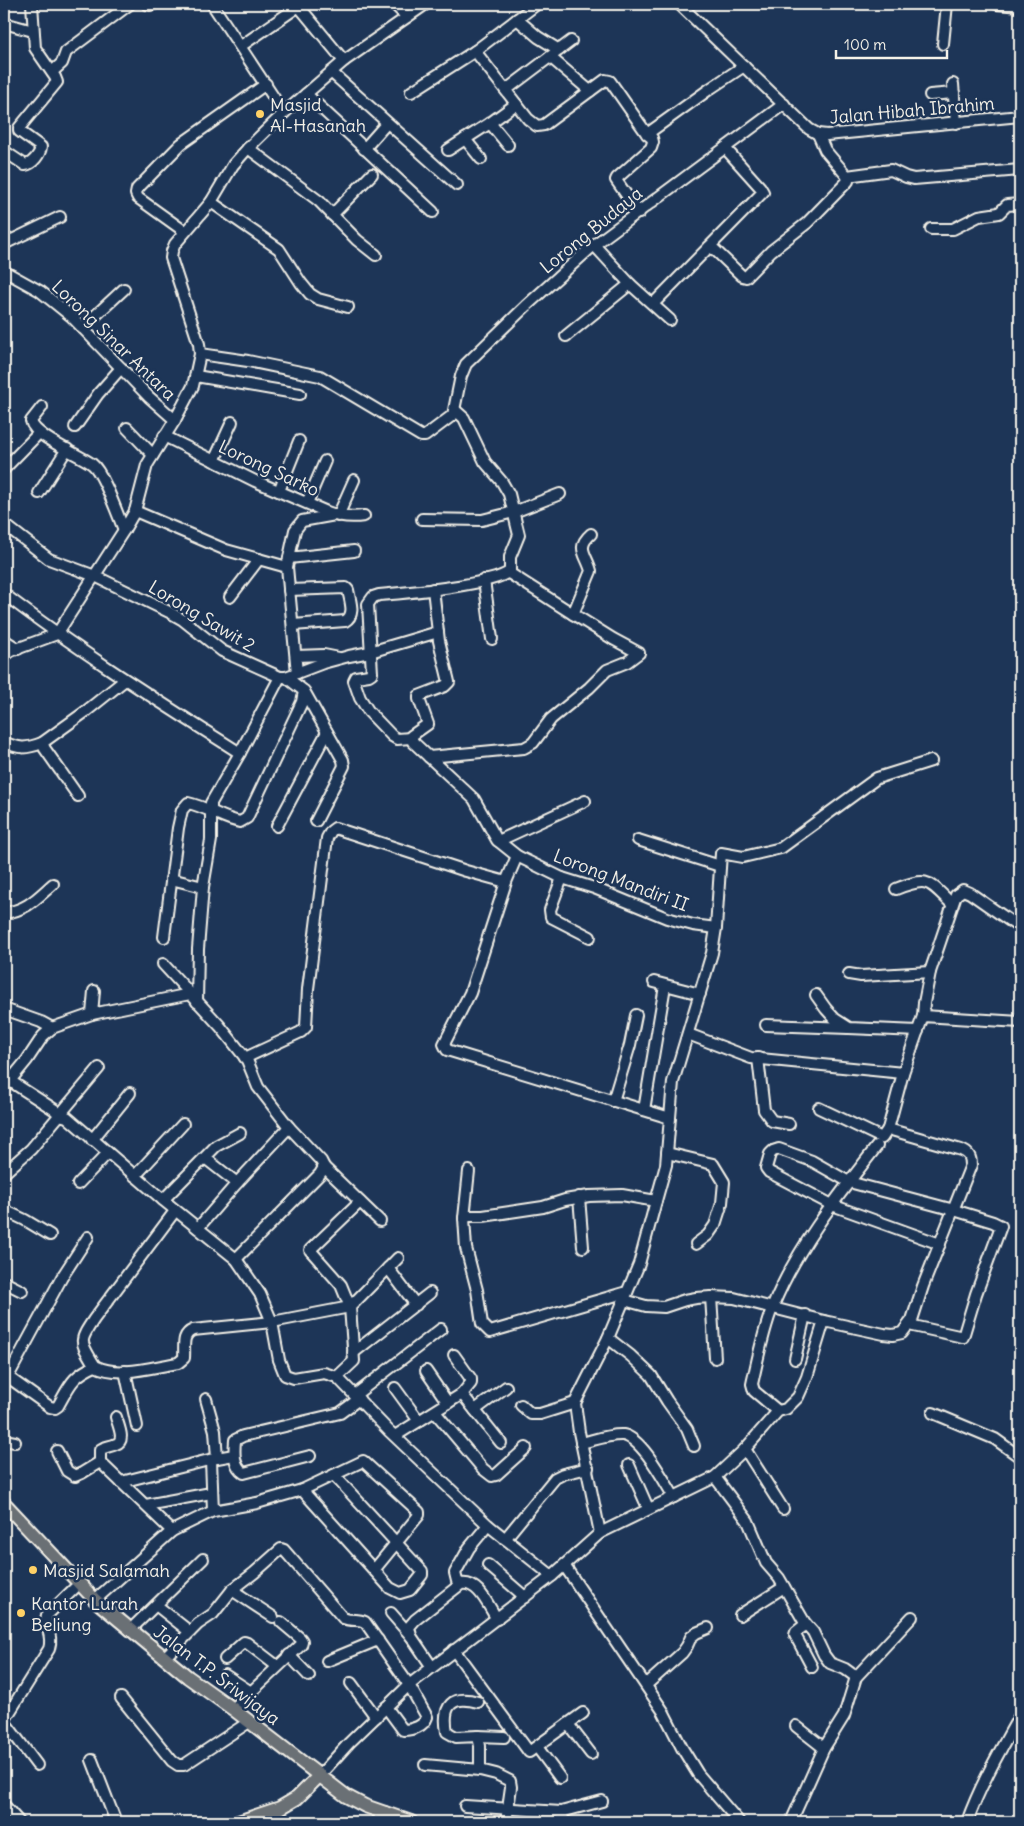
<svg xmlns="http://www.w3.org/2000/svg" width="1024" height="1826" font-family="Delius,sans-serif">
<style>
.lines{fill:none;stroke-linecap:round;stroke-linejoin:round}
.minor-casing{stroke:#f4f1e8;stroke-width:14}
.major-casing{stroke:#f4f1e8;stroke-width:16}
.minor{stroke:#1d3557;stroke-width:10}
.major{stroke:#6b6f75;stroke-width:12}
.poi-dot{fill:#ffd166;stroke:#1d3557;stroke-width:2}
.labels{text-anchor:middle;dominant-baseline:central;stroke-width:5;stroke-linejoin:round;paint-order:stroke}
.poi-label{font-size:18px;fill:#f4f1e8;stroke:#1d3557;text-anchor:start}
.street-label{font-size:18px;fill:#f4f1e8;stroke:#1d3557}
</style>
<rect width="100%" height="100%" fill="#1d3557"/>
<filter id="ink" filterUnits="userSpaceOnUse"><feTurbulence type="fractalNoise" baseFrequency=".02" numOctaves="2"/><feDisplacementMap in="SourceGraphic" scale="10" xChannelSelector="R" yChannelSelector="G"/><feConvolveMatrix kernelMatrix="1 2 1 2 8 2 1 2 1" color-interpolation-filters="sRGB"/></filter>
<g filter="url(#ink)">
<g class="lines">
<g class="minor-casing">
<g id="minor">
<polyline points="147,4 150,5 154,4"/>
<polyline points="212,4 284,113"/>
<polyline points="297,4 344,61"/>
<polyline points="394,4 407,17"/>
<polyline points="679,4 809,129 818,134 827,135 1020,116"/>
<polyline points="997,4 1020,6"/>
<polyline points="517,19 538,37 559,50"/>
<polyline points="4,23 33,31"/>
<polyline points="943,44 947,4"/>
<polyline points="241,46 299,6"/>
<polyline points="475,51 528,119 537,126 544,125 605,80 610,81 647,134 652,138 653,142 651,148 617,178 616,180 639,213"/>
<polyline points="550,57 590,91"/>
<polyline points="52,72 62,63 66,52 130,4"/>
<polyline points="331,72 457,185"/>
<polyline points="953,84 956,123"/>
<polyline points="506,90 571,41"/>
<polyline points="411,92 475,51 537,4"/>
<polyline points="306,94 433,212"/>
<polyline points="930,95 954,93"/>
<polyline points="490,123 508,145"/>
<polyline points="647,134 711,88 744,66"/>
<polyline points="465,139 481,159"/>
<polyline points="248,148 319,201 357,240 376,255"/>
<polyline points="725,148 760,187 763,192 709,247 715,250 742,276 746,277 771,251 807,223 848,181 847,176 825,150 818,134"/>
<polyline points="364,149 387,123"/>
<polyline points="448,150 490,123 516,104"/>
<path d="M4,151L25,165C33,164 40,154 41,147L19,131V128L57,82L55,77L35,48L32,4"/>
<polyline points="847,176 891,170 906,177 914,179 1020,170"/>
<polyline points="211,202 279,249 301,283 310,294 318,299 348,307"/>
<polyline points="332,215 372,174"/>
<polyline points="931,229 953,229 979,216 999,213 1007,205 1020,204"/>
<polyline points="184,231 138,198 136,194 137,189 181,144 266,84"/>
<polyline points="4,244 60,217"/>
<polyline points="594,245 630,284 670,320"/>
<polyline points="4,271 40,291 71,316 149,397 175,420"/>
<polyline points="653,304 709,247"/>
<polyline points="82,328 124,289"/>
<polyline points="566,336 630,284"/>
<polyline points="200,354 248,361 320,376 421,436 425,436 453,415 461,376 466,364 526,306 594,245 784,104"/>
<polyline points="196,376 300,394"/>
<path d="M42,407L31,421C34,437 79,454 92,464C103,472 118,516 124,530"/>
<polyline points="75,427 98,394 121,368"/>
<polyline points="127,428 153,455"/>
<path d="M164,436L255,481L327,512C340,517 350,518 364,516"/>
<polyline points="214,461 232,422"/>
<polyline points="4,469 39,433"/>
<polyline points="279,491 299,441"/>
<polyline points="39,493 67,449"/>
<polyline points="307,503 325,461"/>
<polyline points="135,511 226,550 287,567"/>
<polyline points="338,516 354,480"/>
<polyline points="422,519 482,520 514,512 560,494"/>
<polyline points="4,524 49,559 95,576 169,612 183,620 222,651 280,677 286,677 323,663 349,656 370,652 438,632"/>
<polyline points="289,558 354,551"/>
<path d="M509,573L573,614L591,571C587,555 575,548 591,534"/>
<polyline points="484,580 492,639"/>
<polyline points="433,589 439,641 449,682 445,686 419,696 419,699 428,724 411,736 413,742 474,799 497,840 517,856 562,878 594,888 667,918 693,925 716,928"/>
<path d="M289,590L346,588L348,590C350,601 356,615 345,621L293,625"/>
<path d="M4,594C80,652 160,702 240,753"/>
<polyline points="230,597 259,559"/>
<polyline points="4,640 18,649"/>
<polyline points="4,656 11,651 57,634 124,530 135,511 147,465 175,420 193,386 200,354 199,344 171,258 172,251 175,244 211,202 233,165 248,148 284,113 344,61 426,4"/>
<polyline points="296,656 324,655 339,658"/>
<polyline points="297,673 287,567 295,530 302,521 335,515"/>
<polyline points="304,691 343,760 344,766 316,821"/>
<path d="M411,738L397,739L392,736L369,712L360,698L354,681L356,677L369,675L372,673L368,604L373,597L379,595C404,593 494,585 510,571V557L519,535L509,494L502,482L485,462L464,418L455,410"/>
<path d="M4,742C19,749 26,749 42,743L45,749L78,796"/>
<polyline points="42,743 85,712 125,680"/>
<polyline points="429,757 524,748 533,743 551,719 589,688 607,670 627,662 639,653 613,639 573,614"/>
<polyline points="277,826 327,732"/>
<polyline points="638,840 720,866"/>
<polyline points="498,841 585,801"/>
<polyline points="517,856 506,882 470,993 444,1044 447,1050 670,1118"/>
<polyline points="562,878 550,910 551,917 590,937"/>
<polyline points="171,879 203,887"/>
<path d="M896,889C929,876 928,881 952,904"/>
<path d="M4,913C27,910 36,899 53,884"/>
<path d="M164,937L178,828L182,810L188,803C207,807 223,819 240,822L247,818L302,702L304,691L286,677"/>
<polyline points="163,964 220,1026 247,1060 258,1087 289,1127 321,1161 324,1167 320,1174 236,1259"/>
<polyline points="849,974 861,976 930,972"/>
<polyline points="654,982 700,994"/>
<polyline points="816,995 826,1009 835,1019 849,1028 918,1031"/>
<polyline points="197,1002 198,949 203,887 211,840 211,803 240,753 280,677"/>
<polyline points="4,1009 41,1022 52,1028"/>
<polyline points="92,1014 190,994"/>
<polyline points="923,1016 924,1003 930,972 956,895 963,890 970,893 1020,928"/>
<polyline points="766,1025 848,1028"/>
<polyline points="688,1034 751,1058 903,1073"/>
<polyline points="245,1058 301,1032 306,1027 308,989 327,838 331,831 335,828 466,871 506,882"/>
<polyline points="758,1058 764,1110 772,1121 789,1124"/>
<polyline points="4,1077 55,1110 59,1115 67,1117 163,1200 236,1259 260,1294 272,1322 279,1360 285,1375 294,1378 324,1373 337,1377 389,1431 488,1525 552,1576"/>
<polyline points="4,1088 27,1060 43,1036 52,1028 92,1014 94,991"/>
<polyline points="613,1101 630,1045 636,1015"/>
<polyline points="819,1108 882,1138 888,1129 903,1073 923,1016 1020,1022"/>
<polyline points="644,1110 665,986"/>
<polyline points="92,1140 130,1093"/>
<polyline points="667,1153 713,1164 724,1182 722,1203 715,1225 708,1235 696,1244"/>
<polyline points="205,1158 237,1183"/>
<polyline points="324,1167 380,1221"/>
<polyline points="4,1173 31,1149 99,1068"/>
<polyline points="135,1176 183,1124"/>
<polyline points="78,1184 108,1153"/>
<polyline points="579,1197 583,1247"/>
<polyline points="163,1200 216,1146 240,1133"/>
<polyline points="4,1210 25,1220 50,1235"/>
<polyline points="464,1218 469,1171"/>
<polyline points="198,1228 237,1183 289,1127"/>
<polyline points="388,1268 416,1305"/>
<polyline points="4,1282 22,1291"/>
<polyline points="627,1292 490,1332 482,1324 477,1290 466,1248 464,1218 469,1216 483,1216 543,1207 565,1200 589,1196 622,1195 656,1201"/>
<polyline points="711,1297 715,1358"/>
<path d="M624,1300L646,1306L664,1307L685,1300L696,1298L711,1297L734,1298L824,1321L884,1334L893,1335L902,1333L912,1320L923,1286L971,1165C971,1157 969,1153 961,1150L888,1129"/>
<polyline points="909,1325 963,1337 976,1294 1001,1226 993,1222 954,1210 849,1182 812,1161 779,1149 773,1151 770,1154 766,1168 769,1172 832,1205 940,1244"/>
<polyline points="608,1338 631,1356 651,1375 667,1401 687,1429 694,1446"/>
<polyline points="353,1353 430,1293"/>
<polyline points="795,1359 805,1315"/>
<path d="M95,1366C80,1341 78,1343 94,1319L175,1211"/>
<polyline points="125,1371 137,1426"/>
<polyline points="426,1371 448,1403"/>
<path d="M8,1377L50,1407L55,1408L58,1406C70,1385 72,1376 95,1366C120,1378 152,1367 178,1363L184,1358C185,1346 181,1335 193,1330L272,1322L350,1307L341,1285L310,1250L360,1202"/>
<polyline points="337,1377 354,1361 350,1307 398,1258"/>
<polyline points="4,1384 62,1277 88,1237"/>
<polyline points="395,1388 419,1421"/>
<polyline points="462,1394 501,1443"/>
<polyline points="355,1395 441,1329"/>
<polyline points="206,1399 215,1431 217,1458"/>
<polyline points="521,1405 531,1414 540,1414 575,1403"/>
<polyline points="475,1410 506,1387"/>
<path d="M778,1411L754,1391L752,1384C758,1358 763,1331 773,1306C797,1247 838,1196 877,1146"/>
<polyline points="435,1412 483,1469 492,1476 496,1475 526,1448"/>
<polyline points="933,1413 995,1439 1020,1457"/>
<path d="M116,1417C118,1425 126,1441 116,1444C110,1447 105,1446 100,1450V1462L172,1531"/>
<polyline points="395,1436 462,1394 471,1383 471,1379 454,1355"/>
<polyline points="4,1440 15,1442"/>
<path d="M581,1443C594,1440 610,1434 623,1435C642,1438 664,1481 674,1497"/>
<polyline points="745,1449 783,1509"/>
<polyline points="57,1451 67,1471 75,1476 82,1473 100,1462"/>
<path d="M310,1456L244,1473C233,1466 234,1452 235,1440L243,1436L340,1413L359,1399"/>
<polyline points="211,1460 213,1511"/>
<polyline points="629,1465 648,1508"/>
<polyline points="715,1477 748,1521 766,1563 779,1578 805,1623 813,1632 824,1655 830,1663 845,1669 856,1677"/>
<polyline points="121,1482 217,1458 234,1455"/>
<polyline points="302,1490 390,1588 400,1593 410,1590 422,1575 422,1571 334,1475"/>
<polyline points="146,1505 211,1493"/>
<polyline points="600,1533 579,1432 575,1403 608,1338 639,1264 656,1201 666,1165 673,1082 712,953 716,928 721,853 743,857 781,848 877,778 931,761"/>
<polyline points="505,1539 555,1478 563,1474 588,1468"/>
<polyline points="488,1565 525,1597"/>
<polyline points="564,1565 663,1711 682,1748 698,1774 739,1822"/>
<polyline points="461,1584 457,1581 455,1573 469,1548 488,1525"/>
<polyline points="232,1590 273,1617"/>
<polyline points="95,1600 172,1531 213,1511 257,1503 302,1490 363,1461 419,1512 419,1515 374,1570"/>
<polyline points="156,1605 190,1632"/>
<polyline points="391,1613 411,1636"/>
<polyline points="740,1615 784,1587"/>
<polyline points="806,1624 796,1632 795,1635 812,1667"/>
<polyline points="130,1630 203,1559"/>
<polyline points="454,1650 529,1752 583,1713"/>
<polyline points="289,1655 309,1676"/>
<path d="M165,1657L198,1624L213,1614L232,1590L254,1573L281,1549L284,1550L343,1618C352,1622 357,1618 365,1622L409,1685L427,1717C424,1726 413,1730 403,1730L386,1707"/>
<polyline points="225,1659 244,1642 247,1643 277,1666"/>
<polyline points="327,1661 378,1640"/>
<path d="M432,1667L411,1636L409,1627L415,1620L461,1584C479,1581 488,1606 497,1619"/>
<polyline points="225,1675 251,1692"/>
<polyline points="351,1683 376,1717"/>
<polyline points="646,1685 682,1653 687,1646 691,1637 696,1633 708,1628"/>
<polyline points="121,1698 172,1761 178,1765 184,1765 249,1722"/>
<path d="M478,1702C452,1695 442,1705 447,1732L456,1737L478,1736L480,1746V1770L496,1774L510,1781L511,1787L506,1822"/>
<polyline points="233,1709 301,1645 302,1641 300,1638 281,1622"/>
<path d="M4,1721L49,1649C54,1634 43,1626 47,1615L79,1584"/>
<polyline points="4,1721 37,1765"/>
<polyline points="568,1724 591,1754"/>
<polyline points="796,1726 824,1748"/>
<polyline points="478,1736 504,1737"/>
<polyline points="537,1747 560,1778"/>
<polyline points="92,1760 116,1822"/>
<polyline points="425,1765 480,1770"/>
<polyline points="320,1775 349,1743 409,1685 552,1576 600,1533 715,1477 745,1449 778,1411 786,1409 798,1397 807,1377 824,1321"/>
<polyline points="4,1805 19,1822"/>
<polyline points="465,1806 561,1812 602,1801"/>
<polyline points="561,1812 564,1822"/>
<polyline points="377,1822 385,1812"/>
<polyline points="791,1822 824,1748 844,1716 856,1677 912,1617"/>
<path d="M967,1822C980,1785 1001,1749 1020,1715"/>
</g>
</g>
<g class="major-casing">
<g id="major">
<polyline points="4,1503 95,1600 188,1677 233,1709 346,1796 365,1806 411,1822"/>
<polyline points="238,1822 280,1808 297,1798 320,1775"/>
</g>
</g>
<use href="#minor" class="minor"/>
<use href="#major" class="major"/>
</g>
</g>
<g class="poi-dot">
<circle cx="260" cy="114" r="5"/>
<circle cx="33" cy="1570" r="5"/>
<circle cx="21" cy="1613" r="5"/>
</g>
<g class="labels">
<g class="poi-label">
<text x="270" y="104">Masjid<tspan x="270" dy="21">Al-Hasanah</tspan></text>
<text x="43" y="1570">Masjid Salamah</text>
<text x="31" y="1603">Kantor Lurah<tspan x="31" dy="21">Beliung</tspan></text>
</g>
<g class="street-label">
<text transform="translate(912 110) rotate(-5)">Jalan Hibah Ibrahim</text>
<text transform="translate(591 230) rotate(-39)">Lorong Budaya</text>
<text transform="translate(114 340) rotate(44)">Lorong Sinar Antara</text>
<text transform="translate(269 468) rotate(25)">Lorong Sarko</text>
<text transform="translate(202 616) rotate(31)">Lorong Sawit 2</text>
<text transform="translate(621 880) rotate(21)">Lorong Mandiri II</text>
<text transform="translate(217 1675) rotate(37)">Jalan T.P. Sriwijaya</text>
</g>
</g>
<rect width="1024" height="1826" fill="none" stroke="#1d3557" stroke-width="20"/>
<rect x="10" y="10" width="1004" height="1806" fill="none" stroke="#f4f1e8" stroke-width="2" filter="url(#ink)"/>
<path d="M836 50v8h111v-8" fill="none" stroke="#f4f1e8" stroke-width="2.5"/>
<text x="844" y="50" font-size="15" fill="#f4f1e8" stroke="#1d3557" stroke-width="4" paint-order="stroke">100 m</text>
</svg>
